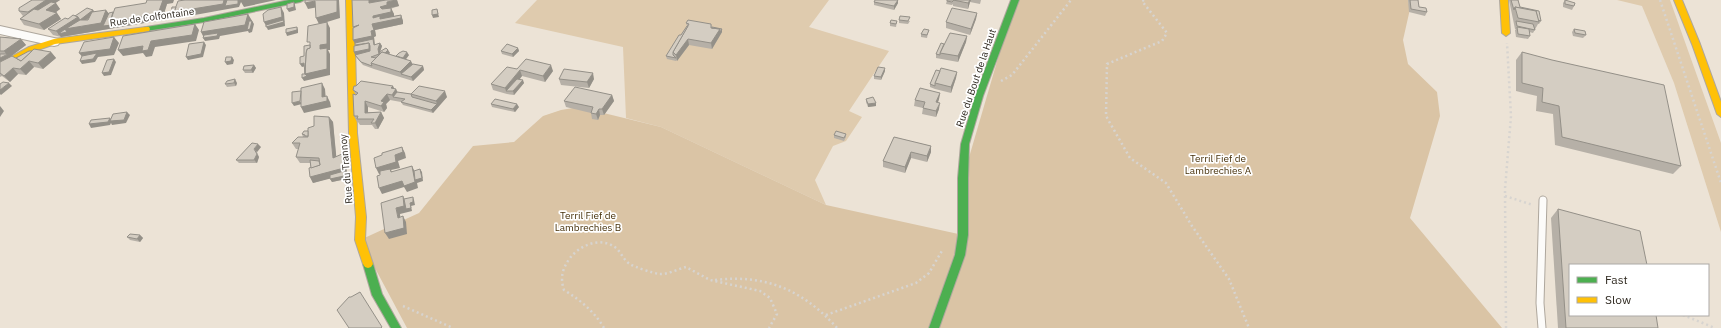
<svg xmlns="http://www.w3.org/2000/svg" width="1721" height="328" font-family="'IBM Plex Sans',sans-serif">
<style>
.green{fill:#dfcbae}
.forest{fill:#dac4a5}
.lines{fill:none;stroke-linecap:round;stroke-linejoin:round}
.lane-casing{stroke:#aea79d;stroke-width:9}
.street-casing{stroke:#aea79d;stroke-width:2}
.fast-casing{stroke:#aea79d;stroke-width:2}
.slow-casing{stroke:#aea79d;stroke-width:2}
.path{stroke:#d7d4d0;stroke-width:2.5;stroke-dasharray:2 3;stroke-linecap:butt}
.lane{stroke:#fcfbf9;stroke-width:7}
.street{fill:#fcfbf9;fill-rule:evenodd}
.fast{fill:#4caf50;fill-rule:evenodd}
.slow{fill:#ffc107;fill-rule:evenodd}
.wall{fill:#b6b0a7}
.shaded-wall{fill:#949088}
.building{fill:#d4cdc2;stroke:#949088}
.labels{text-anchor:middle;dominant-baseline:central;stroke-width:3.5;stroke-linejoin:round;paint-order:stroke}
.street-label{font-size:10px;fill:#2f2920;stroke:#fff}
.park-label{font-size:10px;fill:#463009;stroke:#fff}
</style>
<rect width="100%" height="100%" fill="#ece3d6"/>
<g class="green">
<polygon points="537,0 829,0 809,27 889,51 849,111 862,117 846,141 833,146 815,180 826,205 661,127 626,118 623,47 515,23"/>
<polygon points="1617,0 1670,0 1721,143 1721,232 1674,83 1642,6"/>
</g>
<polygon class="forest" points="1015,0 1408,0 1410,9 1403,40 1408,64 1437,92 1440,116 1410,218 1502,328 407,328 360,240 419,213 473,146 514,142 543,116 561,110 579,107 661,127 826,205 963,235 963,178"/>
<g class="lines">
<g class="lane-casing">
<polyline id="lane" points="1542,328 1540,303 1543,200"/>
</g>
<g class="street-casing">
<polygon id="street" points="0,26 54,38 58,39 60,42 58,45 54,46 0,34"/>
</g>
<g class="fast-casing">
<g id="fast">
<polygon points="289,0 304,0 300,2 204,22 146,31 142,29 146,27 204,18"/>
<polygon points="1011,0 1019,0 983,96 969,144 968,178 968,235 965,255 939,328 929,328 955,255 958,235 958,178 961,144 975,96"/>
<polygon points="368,260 371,261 373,264 382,294 401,328 391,328 372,295 363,264 365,261"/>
</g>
</g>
<g class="slow-casing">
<g id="slow">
<polygon points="346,0 354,0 357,133 366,217 365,240 373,264 371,267 368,268 365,267 363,264 355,240 356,217 349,133"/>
<polygon points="1500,0 1508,0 1510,33 1506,36 1502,33"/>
<polygon points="1674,0 1682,0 1700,44 1721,102 1721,117 1717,114 1692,44"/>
<polygon points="146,27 149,27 150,29 149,31 55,44 35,51 0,69 0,63 29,47 54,39"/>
</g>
</g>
<g class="path">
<polyline points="1144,0 1142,1 1167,33 1162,41 1107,64 1106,116 1130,158 1166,183 1192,226 1229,279 1249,328"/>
<polyline points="1660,0 1721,183"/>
<polyline points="1001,81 1012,75 1071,0"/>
<polyline points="1505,196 1533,205"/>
<path d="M715,280C766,274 803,290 837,328"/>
<polyline points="403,306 453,328"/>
<polyline points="826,315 916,283 929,273 943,249"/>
<polyline points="1683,315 1715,328"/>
<path d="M604,328C594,311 580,300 564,290C560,278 562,269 570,258C580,245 601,236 616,248C621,252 624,261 630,264C634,267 653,273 659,274C667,275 678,269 686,267L710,280L760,291L770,298L777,314L769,328"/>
<polyline points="1506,328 1505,189 1511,116 1507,43"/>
</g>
<use href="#lane" class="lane"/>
<use href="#street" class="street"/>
<use href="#fast" class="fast"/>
<use href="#slow" class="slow"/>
</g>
<g class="wall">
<polygon points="32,0 60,0 55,3 60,9 56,12 57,13 61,19 44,30 24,25 20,19 23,16 19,11"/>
<polygon points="352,0 397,0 399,6 390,9 391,8 394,14 394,16 401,15 403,21 403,24 375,30 376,36 374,37 375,45 380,43 382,46 380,52 388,50 390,53 388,54 396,56 409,55 406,59 413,64 423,66 424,70 413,81 374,69 363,65 357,58 354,52 355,45 355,43 353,40"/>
<polygon points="898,0 898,3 894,10 874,5 874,2"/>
<polygon points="947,0 981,0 980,4 970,2 968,9 953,6 953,4 952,5 946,4"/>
<polygon points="1408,0 1418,0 1419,7 1427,12 1425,16 1409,12"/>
<polygon points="1509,0 1518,0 1520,7 1541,21 1539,24 1538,24 1533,33 1529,32 1530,36 1528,39 1516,37 1515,30 1516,29 1515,29"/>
<polygon points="1565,0 1574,6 1572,10 1563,7 1563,3"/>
<polygon points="173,3 167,4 162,20 61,37 53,35 48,29 68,19 93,10 94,12 109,13"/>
<polygon points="977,13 976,19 970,35 946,28 946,22"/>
<polygon points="899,20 910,21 908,24 899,23"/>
<polygon points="897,21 896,27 890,26 890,23"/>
<polygon points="686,23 711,24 712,27 722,29 722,32 712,49 689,45 677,61 676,60 676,61 667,59 666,56 687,26"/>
<polygon points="1574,29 1586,35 1583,38 1573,36 1572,32"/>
<polygon points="929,30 928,33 927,38 921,37 921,34"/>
<polygon points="967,36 966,42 958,62 936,58 936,54 944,44"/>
<polygon points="0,37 21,39 26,45 10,57 16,58 51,52 56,58 43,69 34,67 26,75 18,74 10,82 2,76 0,77"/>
<polygon points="518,48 519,51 513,57 502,54 501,51"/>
<polygon points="1522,52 1681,166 1673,174 1555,145 1553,114 1536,111 1537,96 1516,91 1516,60"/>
<polygon points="254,65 256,68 253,73 245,73 243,70"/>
<polygon points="517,69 553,71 545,82 522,76 520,79 524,83 514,95 507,94 493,90 491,84"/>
<polygon points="885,71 881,80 874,79 874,76"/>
<polygon points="940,71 957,72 956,78 951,93 935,89 930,87 930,84"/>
<polygon points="559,79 594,79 589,88 561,85"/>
<polygon points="237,83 236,86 227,87 225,84"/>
<polygon points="393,86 394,89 396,89 397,92 411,94 447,97 433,113 403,105 401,102 390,100 386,104 387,108 384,112 368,107 368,112 381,112 384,118 378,129 375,129 372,125 360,125 358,122 357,122 354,116 356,95 353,90"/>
<polygon points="940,93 939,99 938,102 939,109 936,117 922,114 923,108 914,106 915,100"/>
<polygon points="612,95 614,101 604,115 600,115 598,120 592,119 591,113 566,107 564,101"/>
<polygon points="866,99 876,103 876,106 868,107 866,102"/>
<polygon points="491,104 519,107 515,112 492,107"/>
<polygon points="329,117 333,122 336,157 342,154 346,160 347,174 346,174 346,179 332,182 330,178 313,183 310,177 311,168 310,163 300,163 296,157 299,149 296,149 292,143 303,137 302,134"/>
<polygon points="846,134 846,137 844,141 834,138 834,135"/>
<polygon points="894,137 931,146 931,152 927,162 911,158 905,173 883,167 883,161"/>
<polygon points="261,147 257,152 259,157 257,163 239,163 236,160"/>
<polygon points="1558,209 1658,328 1558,328 1551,218"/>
<polygon points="140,235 143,238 140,242 130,240 127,237"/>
</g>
<g class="shaded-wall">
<polygon points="46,0 60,0 33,18 28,12"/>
<polygon points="158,0 174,0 173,3 167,4 162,20 61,37 56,31 78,17 93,10 96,13 80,24 81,27 106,10 111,16 110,22"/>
<polygon points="224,0 276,0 244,7 241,2 239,7 178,18 177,16 173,16 171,13 174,12"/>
<polygon points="337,0 339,0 340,18 327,22 330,28 330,50 328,50 330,54 330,75 304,81 302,78 305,74 320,49 319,24 316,18"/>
<polygon points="369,0 389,0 369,3"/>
<polygon points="397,0 399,6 390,8 390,11 383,13 380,7 387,2"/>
<polygon points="898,0 898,3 894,10 894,6"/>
<polygon points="970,0 971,0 970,2 968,9 968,3"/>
<polygon points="315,1 318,7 308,9 305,3"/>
<polygon points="294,2 295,5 296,10 289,12 287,9"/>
<polygon points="56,3 60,9 51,16 46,10"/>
<polygon points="281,7 284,13 285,26 268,30 264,22"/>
<polygon points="391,8 394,14 394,18 401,15 403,21 403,24 375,30 376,36 374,37 375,48 372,49 372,55 355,55 354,52 356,46 353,40 371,31 373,16"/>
<polygon points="437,9 439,17 433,18 432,15"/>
<polygon points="57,13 61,19 44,30 39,24"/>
<polygon points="977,13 976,19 970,35 971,29"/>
<polygon points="248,14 254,24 252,32 249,33 248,31 220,36 219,39 205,41 203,38 204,38 201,32"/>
<polygon points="195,24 199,30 196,41 155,47 152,56 146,57 143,53 123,56 118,50 151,41"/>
<polygon points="297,27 298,30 298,33 287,36 286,33"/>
<polygon points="720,29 722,29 722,32 712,49 711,43"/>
<polygon points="967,36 966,42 958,62 958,56"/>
<polygon points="114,37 119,43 114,55 98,57 95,62 82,64 80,61 84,59 79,53"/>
<polygon points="21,39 26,45 10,57 11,58 0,62 0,58 7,55 4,51"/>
<polygon points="688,39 689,45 677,61 676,55"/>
<polygon points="204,42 206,45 203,57 188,60 186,57"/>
<polygon points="380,43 382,46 380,52 388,50 390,53 378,65 379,54 378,49"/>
<polygon points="518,48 519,51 513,57 512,54"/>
<polygon points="51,52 56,58 43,69 38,63"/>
<polygon points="407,52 409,55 403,63 401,60"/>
<polygon points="232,57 234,60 233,64 227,65 225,62"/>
<polygon points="114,59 116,62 111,75 104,76 102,73"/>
<polygon points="29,61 34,67 26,75 20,69"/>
<polygon points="411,61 414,67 401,74 400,72"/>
<polygon points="304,63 306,66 302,67 300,64"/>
<polygon points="254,65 256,68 253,73 251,70"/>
<polygon points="551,65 553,71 545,82 543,76"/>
<polygon points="423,66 424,70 413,81 411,77"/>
<polygon points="13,68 18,74 10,82 4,76"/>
<polygon points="885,68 885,71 881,80 881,77"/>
<polygon points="520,70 522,76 510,91 506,91 505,88"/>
<polygon points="957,72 956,78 951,93 951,87"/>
<polygon points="593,73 594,79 589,88 587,82"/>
<polygon points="235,79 237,83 236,86 234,83"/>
<polygon points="523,80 524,83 514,95 513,91"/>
<polygon points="9,83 12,86 1,95 0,94 0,90"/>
<polygon points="322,83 325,89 326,101 327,96 330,102 331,107 304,113 301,107 322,97"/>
<polygon points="393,86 395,90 396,89 399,95 393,97 395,101 392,95 391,88"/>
<polygon points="445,91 447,97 433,113 431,110 437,104 436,101"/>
<polygon points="940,93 939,99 936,108 936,102"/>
<polygon points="387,94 390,100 386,104 387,108 384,112 381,106 381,101"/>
<polygon points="612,95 614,101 604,115 602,109"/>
<polygon points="300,101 302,104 294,106 292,103"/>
<polygon points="365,101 368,107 368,118 365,113"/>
<polygon points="876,103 876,106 868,107 868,104"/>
<polygon points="940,103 939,109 936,117 936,111"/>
<polygon points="517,104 519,107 515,112 513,109"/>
<polygon points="0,106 4,111 0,117"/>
<polygon points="599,109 600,115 598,120 596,114"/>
<polygon points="127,112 130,115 126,123 112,125 111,123 110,125 91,128 89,124 110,118 112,121"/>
<polygon points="381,112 384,118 378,129 375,123"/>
<polygon points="329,117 333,122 337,164 333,158"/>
<polygon points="258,144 261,147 257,152 254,149"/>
<polygon points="931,146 931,152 927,162 927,156"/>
<polygon points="402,147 405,153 406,158 398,161 400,168 391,170 394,175 394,178 391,171 379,174 376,168 395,155"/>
<polygon points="911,152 911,158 905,173 905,167"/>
<polygon points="257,154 259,157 257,163 254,160"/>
<polygon points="342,154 346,160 347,174 346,174 346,179 332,182 330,179 344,175 313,183 310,177"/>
<polygon points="412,166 415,172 420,169 422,172 423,181 417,183 418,188 407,192 404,187 382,194 379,188"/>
<polygon points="403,196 406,202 410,203 413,197 414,200 415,205 411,206 412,211 400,214 401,224 398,218 396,208"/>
<polygon points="403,216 406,222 407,234 389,239 385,233"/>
<polygon points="140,235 143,238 140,242 137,239"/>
</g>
<g class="building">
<polygon points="32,0 46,0 28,12 19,11 19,8"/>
<polygon points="147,0 163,0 158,14 110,22 115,8 146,3"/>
<polygon points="185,0 224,0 223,4 174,12 178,1"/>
<polygon points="227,0 238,0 238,4 225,6"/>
<polygon points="305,0 337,0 337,12 316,18 315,1 305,3"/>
<polygon points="352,0 369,0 369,3 386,0 396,0 387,2 387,5 380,7 382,9 391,8 391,12 373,16 373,18 380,16 380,19 401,15 401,18 372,24 374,30 371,31 372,36 353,40 353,28 359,25 353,27"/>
<polygon points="875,0 898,0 894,6 874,2"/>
<polygon points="947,0 954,0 952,2 947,1"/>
<polygon points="953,0 970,0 968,3"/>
<polygon points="1410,0 1418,0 1419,7 1426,8 1427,12 1411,9"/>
<polygon points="1511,0 1518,0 1520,7 1539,11 1541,21 1538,20 1536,11 1515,7 1514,10"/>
<polygon points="1565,0 1575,3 1574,6 1565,4"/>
<polygon points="51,2 56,3 46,10 57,13 39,24 20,19 34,9 38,10"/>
<polygon points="294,2 294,7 287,9 287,4"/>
<polygon points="172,7 176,7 174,12 175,13 171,13"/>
<polygon points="281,7 282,17 264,22 263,14 268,10"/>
<polygon points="1515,7 1536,11 1539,22 1518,18"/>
<polygon points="87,8 93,10 80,20 78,17 75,16"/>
<polygon points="952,8 977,13 971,29 946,22"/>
<polygon points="437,9 438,14 432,15 432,10"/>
<polygon points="106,10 101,23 65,29 80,20 88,20 92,12"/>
<polygon points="113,12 110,22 112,25 103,26 109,13"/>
<polygon points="248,14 245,25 201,32 204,22"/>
<polygon points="73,15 78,17 56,31 48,29 65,18 68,19"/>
<polygon points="900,16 910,17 908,21 899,20"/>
<polygon points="283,20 284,22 266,27 266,25"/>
<polygon points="688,20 711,24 711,28 720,29 711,43 688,39 676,55 673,52 689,24 686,23"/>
<polygon points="891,20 897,21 896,24 890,23"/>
<polygon points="249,21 252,21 250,29 247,30"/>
<polygon points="1516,21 1533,24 1535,30 1517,26"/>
<polygon points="327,22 327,44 320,45 320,49 327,48 327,69 305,74 306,53 307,49 310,48 310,42 307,42 308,26"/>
<polygon points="74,23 65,29 67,32 58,34"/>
<polygon points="195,24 192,35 151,41 148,50 142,51 143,46 118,50 123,36"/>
<polygon points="687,26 688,26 673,52 673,55 676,58 666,56 679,35 681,35"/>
<polygon points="297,27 297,30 286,33 286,29"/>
<polygon points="712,27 722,29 720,32 720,29 712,28"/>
<polygon points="1517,27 1529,29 1530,36 1518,34"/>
<polygon points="924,29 929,30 927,35 921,34"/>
<polygon points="1574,29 1585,31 1586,35 1575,33"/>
<polygon points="218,33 217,36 203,38 204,35"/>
<polygon points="950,33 967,36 958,56 940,53"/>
<polygon points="0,37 21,39 4,51 0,51"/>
<polygon points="114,37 110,49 79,53 84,42"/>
<polygon points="373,39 374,45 380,43 378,49 379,54 381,51 386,48 388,50 385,53 382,52 379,55 379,54 371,57 376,58 371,63 372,66 361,62 355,55 370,51 370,46 369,43 355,45 355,43"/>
<polygon points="204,42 201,54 186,57 189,44"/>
<polygon points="369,43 369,49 354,52 354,46"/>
<polygon points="941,43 944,44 940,53 940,55 936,54"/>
<polygon points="507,44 518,48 512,54 501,51"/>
<polygon points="310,45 310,48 307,49 306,53 305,74 307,76 302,78 302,74 305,74 304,63 300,64 300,57 304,56 304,46"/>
<polygon points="34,49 51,52 38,63 29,61 20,69 13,68 4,76 0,73 0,62 12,56 21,61"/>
<polygon points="29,51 32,51 21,61 16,58"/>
<polygon points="403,51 407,52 403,58 396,56 399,53"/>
<polygon points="382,52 411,61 400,72 371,63"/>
<polygon points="1522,52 1552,60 1664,85 1681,166 1562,137 1559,106 1542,102 1543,88 1522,83"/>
<polygon points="97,53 93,59 80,61 82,56"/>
<polygon points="0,54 8,54 0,58"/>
<polygon points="226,57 232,57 231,61 225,62"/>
<polygon points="114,59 109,72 102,73 107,60"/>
<polygon points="526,59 551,65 543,76 520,70 505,88 491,84 507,67 517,69"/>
<polygon points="413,64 423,66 411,77 401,74"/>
<polygon points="254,65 251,70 243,70 244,66"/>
<polygon points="878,67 885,68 881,77 874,76"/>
<polygon points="941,68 957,72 951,87 935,83"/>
<polygon points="564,69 593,73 587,82 559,79"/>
<polygon points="936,70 940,71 935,83 935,86 930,84"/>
<polygon points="235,79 234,83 225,84 227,81"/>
<polygon points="517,79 523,80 513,91 506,91"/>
<polygon points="361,81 393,86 391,88 396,89 392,95 387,94 381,101 384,102 381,106 365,101 365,113 381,112 375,123 371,123 374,119 357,119 358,116 354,116 353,94 356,95 358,93 353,90 354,86 356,86"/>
<polygon points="3,82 9,83 0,90 0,84"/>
<polygon points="322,83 322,97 327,96 327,101 301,107 301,88"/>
<polygon points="419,86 445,91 436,101 411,94"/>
<polygon points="575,87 612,95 602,109 599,109 596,114 591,113 593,107 564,101"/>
<polygon points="920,88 940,93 936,102 940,103 936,111 923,108 925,102 915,100"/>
<polygon points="301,91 300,101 292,103 292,92"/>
<polygon points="397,92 411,94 412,97 437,104 431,110 401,102 405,99 393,97"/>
<polygon points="873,97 876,103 868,104 866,99"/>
<polygon points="495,99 517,104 513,109 491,104"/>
<polygon points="127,112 124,120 110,121 113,114"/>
<polygon points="314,116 329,117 333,158 342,154 344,168 310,177 309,168 320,165 319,158 296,157 300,143 292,143 298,137 308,137 308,128 314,126"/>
<polygon points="110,118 108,122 89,124 91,120"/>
<polygon points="304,131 308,131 308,136 305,136 305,135 302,134"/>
<polygon points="836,131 846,134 844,138 834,135"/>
<polygon points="894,137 931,146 927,156 911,152 905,167 883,161"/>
<polygon points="252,143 258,144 254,149 257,154 254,160 236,160"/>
<polygon points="402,147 403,152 395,155 396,162 376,168 374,158 382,155 382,153"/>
<polygon points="310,160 319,161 320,165 311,168"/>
<polygon points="412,166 415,182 404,186 402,181 379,188 377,176 380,175 380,171 390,169 391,172"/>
<polygon points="420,169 422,178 415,180 414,171"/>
<polygon points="344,171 344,176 330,179 330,175"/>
<polygon points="403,196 404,206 396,208 398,218 403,216 404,228 385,233 381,203"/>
<polygon points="413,197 413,202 410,203 411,208 406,209 404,199"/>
<polygon points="1558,209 1640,231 1647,265 1570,265 1570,315 1656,315 1658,328 1566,328"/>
<polygon points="130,234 140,235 137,239 127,237"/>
<polygon points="360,292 382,327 381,328 349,328 337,310 349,297 351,297"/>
</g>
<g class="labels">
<g class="street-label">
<text transform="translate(152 17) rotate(-8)">Rue de Colfontaine</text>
<text transform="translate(976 78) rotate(-71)">Rue du Bout de la Haut</text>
<text transform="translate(346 169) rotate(-95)">Rue du Trannoy</text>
</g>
<g class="park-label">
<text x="1218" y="158">Terril Fief de<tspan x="1218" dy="12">Lambrechies A</tspan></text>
<text x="588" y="215">Terril Fief de<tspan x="588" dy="12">Lambrechies B</tspan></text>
</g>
</g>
<rect x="1569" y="264" width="140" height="52" fill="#ffffff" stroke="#aca9a6"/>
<rect x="1577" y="277" width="20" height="6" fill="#4caf50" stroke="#aca9a6"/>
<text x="1605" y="284" font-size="12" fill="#2f2920">Fast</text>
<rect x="1577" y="297" width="20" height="6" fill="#ffc107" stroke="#aca9a6"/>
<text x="1605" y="304" font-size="12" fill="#2f2920">Slow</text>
</svg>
